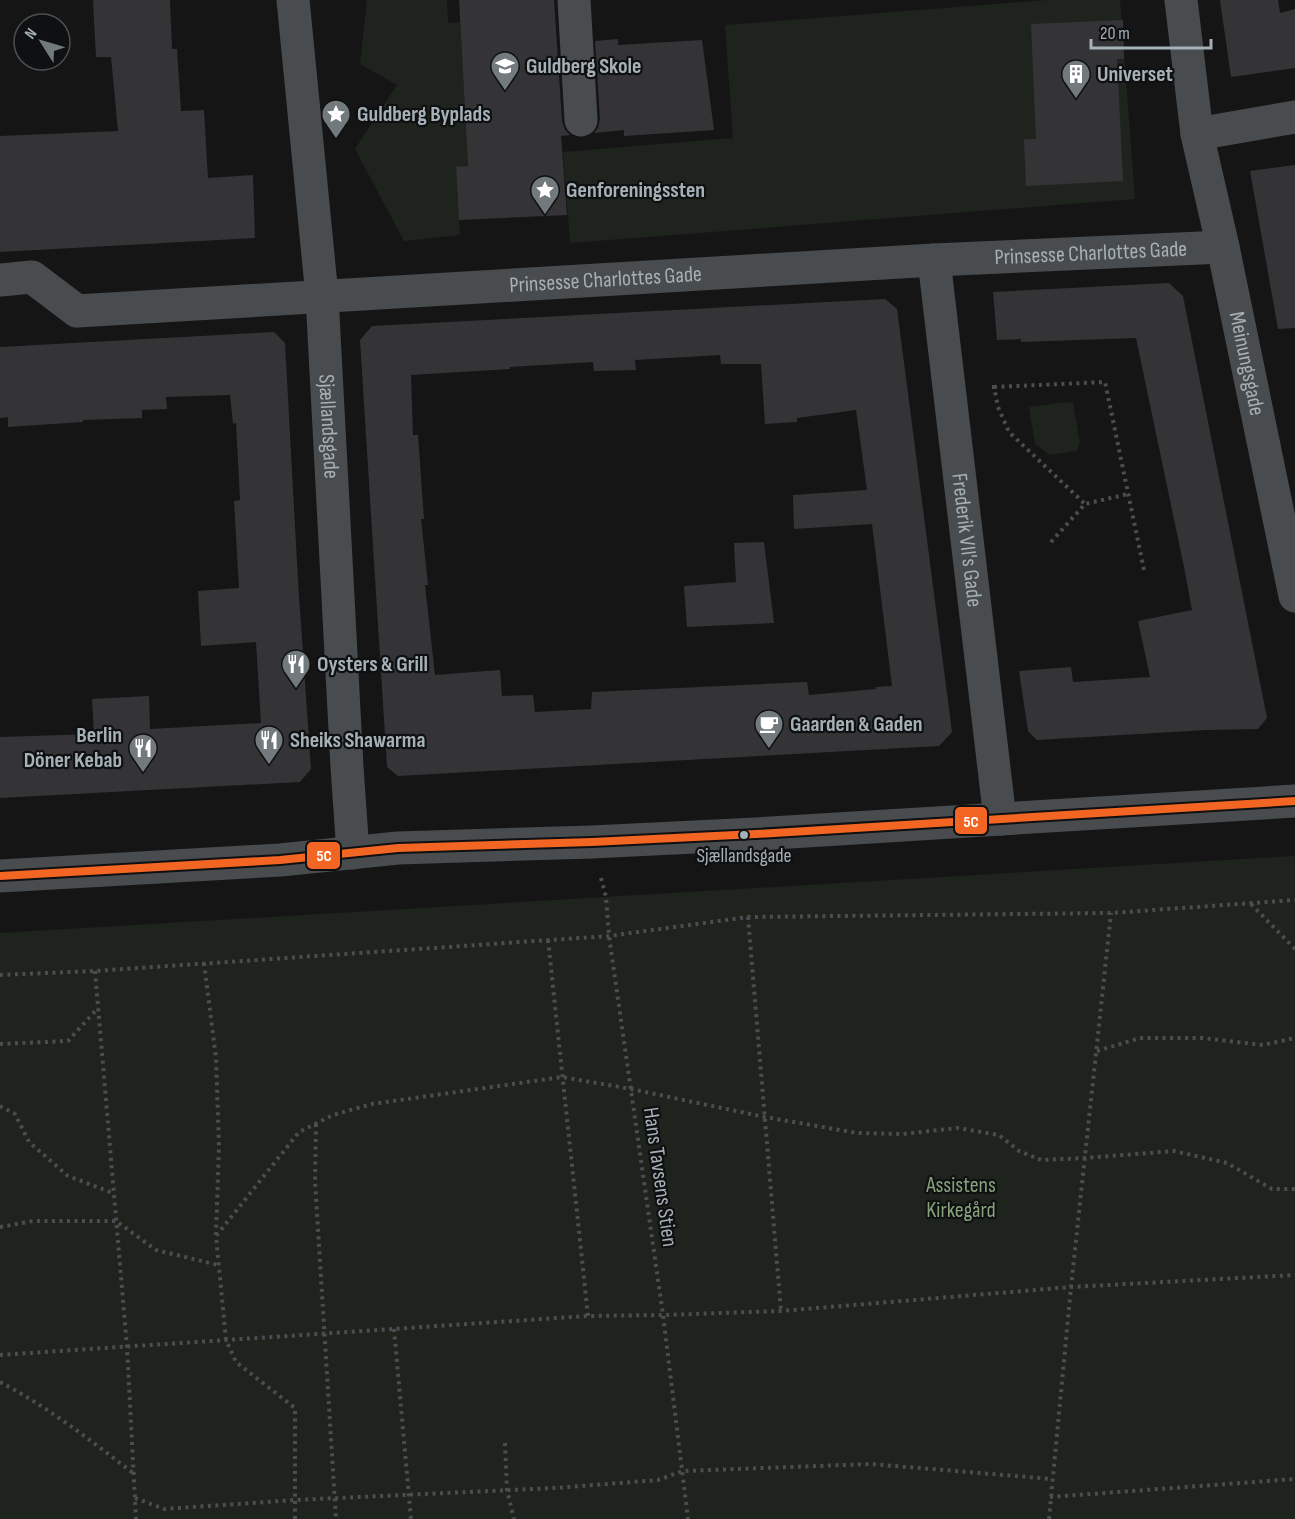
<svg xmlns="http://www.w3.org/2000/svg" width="1295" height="1519" font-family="'Sofia Sans Condensed',sans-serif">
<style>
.green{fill:#1e241d}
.building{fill:#343436;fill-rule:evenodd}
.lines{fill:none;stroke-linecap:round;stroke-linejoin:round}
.path{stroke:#4b4e50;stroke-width:4;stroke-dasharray:3 4.5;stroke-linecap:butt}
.minor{stroke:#494c4e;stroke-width:33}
.bus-1-casing{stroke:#0f1011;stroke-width:12}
.bus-1{stroke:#f26522;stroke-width:8}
.bus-dot{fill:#a5b0b7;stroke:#0f1011;stroke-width:2}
.labels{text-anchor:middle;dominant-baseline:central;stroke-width:4.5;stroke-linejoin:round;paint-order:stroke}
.bus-label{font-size:20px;fill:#a5b0b7;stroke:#0f1011}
.poi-label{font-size:22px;font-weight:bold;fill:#a5b0b7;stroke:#0f1011;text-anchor:start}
.street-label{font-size:22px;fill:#a5b0b7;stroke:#0f1011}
.park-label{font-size:22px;fill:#86a37b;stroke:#0f1011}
.line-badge{stroke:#0f1011;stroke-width:2}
.badge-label{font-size:16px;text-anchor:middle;font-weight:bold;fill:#fff}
</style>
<rect width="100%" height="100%" fill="#151515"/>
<g class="green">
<polygon points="367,0 447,0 448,23 460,22 468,166 456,168 460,235 404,241 355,149 397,85 360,64"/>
<polygon points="1047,0 1120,0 1135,199 570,243 563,152 733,138 725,25"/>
<polygon points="1067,402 1073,403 1080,443 1077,451 1050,455 1035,444 1029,407"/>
<polygon points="1295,856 1295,1519 0,1519 0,933"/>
</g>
<g class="building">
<polygon points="93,0 170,0 172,49 177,49 181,111 204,110 208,178 253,175 255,238 0,252 0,136 118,131 111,57 96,57"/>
<polygon points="459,0 554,0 562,121 565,130 570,135 561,136 567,215 459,220 456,167 468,166"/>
<polygon points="1220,0 1278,0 1280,13 1295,9 1295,68 1231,77"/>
<polygon points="1123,20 1124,59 1117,59 1123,181 1026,186 1024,139 1036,139 1031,24"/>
<polygon points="618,39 618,45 702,40 714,130 624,136 624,130 594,133 598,128 600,119 595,41"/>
<polygon points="1295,165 1295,328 1278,329 1250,171"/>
<polygon points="1169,283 1183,296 1267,718 1258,729 1206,730 1037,740 1028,731 1019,671 1071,667 1073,682 1150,677 1138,621 1192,610 1184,567 1136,338 1021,342 1021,339 997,340 993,292"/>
<path d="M885,299L897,309L952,732L939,746L398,776L387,767L360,340L372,326ZM720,355L721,364H761L765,424L797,422V418L856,410L867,490L793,495L794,529L872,524L892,686L876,687V689L809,695L807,682L592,692L591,709L535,712L533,695L502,696L500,670L435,675L425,585H428L421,519H424L418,435H413L411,375L510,369V367L593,362L594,371L636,370L635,360Z"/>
<polygon points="274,332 285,343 298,581 311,769 300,782 0,798 0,737 94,734 92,699 149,696 150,729 261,723 256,642 201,646 198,591 239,588 234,501 240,500 236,423 233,424 230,395 166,397 167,409 142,410 142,418 83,420 83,422 8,427 8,417 0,418 0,347"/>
<polygon points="764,542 774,623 687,627 684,586 736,582 734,543"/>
</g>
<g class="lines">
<g class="path">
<polyline points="992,387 994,387 998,407 1009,432 1085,504"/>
<polyline points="994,387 1105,382 1144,570"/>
<polyline points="1051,542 1085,504 1128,494"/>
<polyline points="601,878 606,897 609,936 663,1315 688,1519"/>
<polyline points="1251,904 1295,949"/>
<polyline points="748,917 781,1311"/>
<polyline points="548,940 588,1316"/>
<polyline points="204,963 216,1058 219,1146 216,1235"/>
<polyline points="95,971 127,1347 136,1519"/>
<polyline points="0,975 95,971 609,936 748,917 1111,913 1295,900"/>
<polyline points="0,1044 68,1041 98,1008"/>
<polyline points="1097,1051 1140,1038 1202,1038 1263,1045 1295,1038"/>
<polyline points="0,1106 15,1114 29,1142 68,1176 113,1193"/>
<polyline points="316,1124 315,1181 336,1519"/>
<polyline points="0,1227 33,1221 116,1221 156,1250 218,1265"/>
<polyline points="394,1329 411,1519"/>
<polyline points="0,1355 588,1316 663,1315 781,1311 1071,1287 1295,1275"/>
<path d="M0,1382C48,1407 90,1440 133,1473"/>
<polyline points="505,1443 507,1490 514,1519"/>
<polyline points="1050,1497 1295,1479"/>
<polyline points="135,1498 164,1509 295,1500 555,1488 658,1480 683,1471 871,1464 1052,1479"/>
<polyline points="295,1519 295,1408 236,1362 226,1340 216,1236 299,1132 333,1115 372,1104 562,1077 631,1089 765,1117 857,1133 903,1134 957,1128 999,1135 1019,1151 1041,1160 1085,1158 1174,1151 1227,1163 1272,1189 1295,1189"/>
<polyline points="1049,1519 1071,1287 1111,913"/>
</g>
<g class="minor">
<path id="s1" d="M293,0L322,296L347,767L353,853"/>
<polyline points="574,0 581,120"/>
<path id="s2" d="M1181,0L1197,134L1223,247L1295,596"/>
<polyline points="1197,134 1295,117"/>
<path id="s3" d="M934,260L1000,819"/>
<path id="s4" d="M0,280L32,277L77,311L934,260L1223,247"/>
<polyline points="0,876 280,860 398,848 592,842 756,834 1295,801"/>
</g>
<g class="bus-1-casing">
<polyline id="bus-1" points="0,876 280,860 398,848 592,842 756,834 1295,801"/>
</g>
<use href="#bus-1" class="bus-1"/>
</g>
<defs>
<g id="school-pin" transform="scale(1.5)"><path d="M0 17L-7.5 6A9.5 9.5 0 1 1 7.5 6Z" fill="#737a7e" stroke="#0f1011"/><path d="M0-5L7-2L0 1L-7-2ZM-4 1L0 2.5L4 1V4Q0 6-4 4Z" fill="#fff"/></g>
<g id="building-pin" transform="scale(1.5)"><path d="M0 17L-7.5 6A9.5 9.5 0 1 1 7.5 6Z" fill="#737a7e" stroke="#0f1011"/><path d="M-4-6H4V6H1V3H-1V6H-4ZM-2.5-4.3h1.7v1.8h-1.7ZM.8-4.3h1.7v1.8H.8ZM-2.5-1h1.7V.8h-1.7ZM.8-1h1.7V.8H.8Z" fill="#fff"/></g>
<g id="sight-pin" transform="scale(1.5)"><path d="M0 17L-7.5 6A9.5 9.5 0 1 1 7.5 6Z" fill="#737a7e" stroke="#0f1011"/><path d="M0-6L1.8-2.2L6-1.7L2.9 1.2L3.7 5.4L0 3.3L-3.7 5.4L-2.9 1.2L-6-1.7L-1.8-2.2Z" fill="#fff"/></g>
<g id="restaurant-pin" transform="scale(1.5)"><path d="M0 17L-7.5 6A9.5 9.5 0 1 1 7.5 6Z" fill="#737a7e" stroke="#0f1011"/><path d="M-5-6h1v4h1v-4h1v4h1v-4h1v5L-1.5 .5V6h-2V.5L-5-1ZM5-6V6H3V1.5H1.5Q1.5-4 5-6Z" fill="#fff"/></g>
<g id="cafe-pin" transform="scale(1.5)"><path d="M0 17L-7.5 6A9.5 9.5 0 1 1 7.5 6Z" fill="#737a7e" stroke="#0f1011"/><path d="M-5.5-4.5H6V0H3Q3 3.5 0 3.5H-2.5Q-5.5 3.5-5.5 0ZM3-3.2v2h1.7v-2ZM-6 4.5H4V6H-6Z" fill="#fff"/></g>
</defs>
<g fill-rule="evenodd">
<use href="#school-pin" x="505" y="66"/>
<use href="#building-pin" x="1076" y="74"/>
<use href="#sight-pin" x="336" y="114"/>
<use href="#sight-pin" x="545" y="190"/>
<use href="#restaurant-pin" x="296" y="664"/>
<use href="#cafe-pin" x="769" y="724"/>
<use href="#restaurant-pin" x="269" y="740"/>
<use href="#restaurant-pin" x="143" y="748"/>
</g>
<circle class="bus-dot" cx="744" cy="835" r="5"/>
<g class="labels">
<g class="bus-label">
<text x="744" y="856">Sjællandsgade</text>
</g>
<g class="poi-label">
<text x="526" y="66">Guldberg Skole</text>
<text x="1097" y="74">Universet</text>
<text x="357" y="114">Guldberg Byplads</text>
<text x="566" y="190">Genforeningssten</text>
<text x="317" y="664">Oysters &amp; Grill</text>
<text x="790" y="724">Gaarden &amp; Gaden</text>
<text x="122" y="735" text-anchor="end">Berlin<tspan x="122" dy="25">Döner Kebab</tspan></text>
<text x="290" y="740">Sheiks Shawarma</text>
</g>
<g class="street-label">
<text stroke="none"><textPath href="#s4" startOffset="1104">Prinsesse Charlottes Gade</textPath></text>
<text stroke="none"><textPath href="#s4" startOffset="618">Prinsesse Charlottes Gade</textPath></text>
<text stroke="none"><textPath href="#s2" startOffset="370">Meinungsgade</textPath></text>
<text stroke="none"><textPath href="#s1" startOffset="428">Sjællandsgade</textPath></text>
<text stroke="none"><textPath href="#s3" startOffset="282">Frederik VII's Gade</textPath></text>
<text transform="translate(660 1177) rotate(82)">Hans Tavsens Stien</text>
</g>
<g class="park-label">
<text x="961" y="1185">Assistens<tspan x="961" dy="25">Kirkegård</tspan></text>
</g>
</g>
<g class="line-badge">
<rect x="954" y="806" width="34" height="29" rx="6" fill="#f26522"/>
<rect x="306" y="841" width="35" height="29" rx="6" fill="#f26522"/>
</g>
<g class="badge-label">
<text x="971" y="827">5C</text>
<text x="324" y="861">5C</text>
</g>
<g transform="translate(42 42) rotate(307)"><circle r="28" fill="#0f1011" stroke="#4b5053" stroke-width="1.5"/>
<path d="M0-4.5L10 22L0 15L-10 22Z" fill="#737a7e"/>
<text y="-9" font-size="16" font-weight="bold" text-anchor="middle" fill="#a5b0b7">N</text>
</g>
<path d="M1091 39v9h120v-9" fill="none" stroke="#a5b0b7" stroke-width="3"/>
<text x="1100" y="39" font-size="18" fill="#a5b0b7" stroke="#0f1011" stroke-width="4.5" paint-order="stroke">20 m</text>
</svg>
